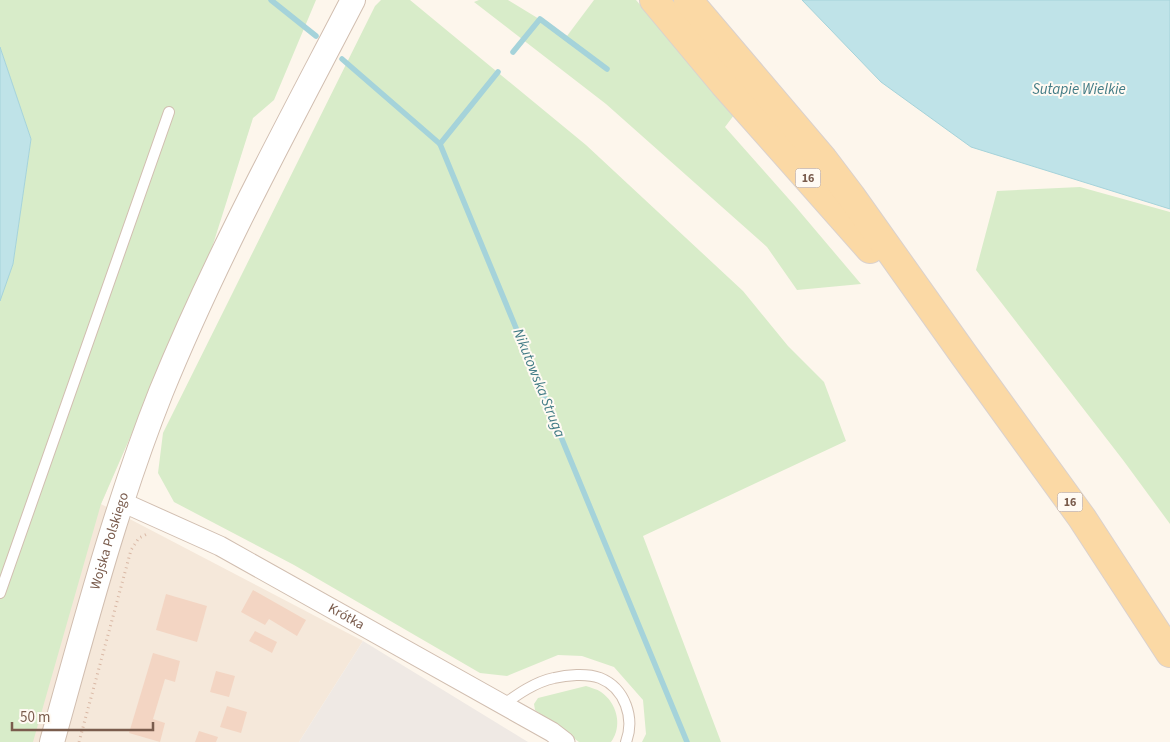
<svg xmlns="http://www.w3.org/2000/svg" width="1170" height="742" font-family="'Source Sans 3',sans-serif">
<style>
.residential{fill:#f5e8da}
.industrial{fill:#efe9e4}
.green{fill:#d8ecc9}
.water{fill:#bfe3e8;stroke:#a5d3da}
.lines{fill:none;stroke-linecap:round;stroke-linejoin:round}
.stream{stroke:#a5d3da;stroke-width:5.5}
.building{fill:#f3d5c3}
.service-casing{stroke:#d1beb0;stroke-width:12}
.minor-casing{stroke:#d1beb0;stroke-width:21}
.tertiary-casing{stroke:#d1beb0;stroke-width:26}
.primary-casing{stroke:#dad1cd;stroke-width:30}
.path{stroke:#d9b8a5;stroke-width:3;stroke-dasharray:1 4;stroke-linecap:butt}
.service{stroke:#fff;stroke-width:10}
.minor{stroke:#fff;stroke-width:19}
.tertiary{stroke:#fff;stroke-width:24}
.primary{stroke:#fbd9a5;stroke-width:28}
.labels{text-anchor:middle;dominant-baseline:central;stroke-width:4;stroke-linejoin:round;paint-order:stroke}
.shield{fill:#fffaf3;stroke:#a28b7f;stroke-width:1}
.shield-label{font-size:12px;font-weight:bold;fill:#7a5c4d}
.street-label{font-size:14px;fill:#7a5c4d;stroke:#fffaf3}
.water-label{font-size:15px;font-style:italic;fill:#437c86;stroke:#fffaf3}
</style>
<rect width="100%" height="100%" fill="#fdf6ec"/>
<polygon class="residential" points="253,117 208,258 101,504 363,641 299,742 0,742"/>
<polygon class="industrial" points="363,641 528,742 299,742"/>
<g class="green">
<polygon points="0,0 316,0 274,100 253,118 210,254 101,504 33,742 0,742 0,300 13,264 31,139 0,47"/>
<polygon points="381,0 410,0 586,145 743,291 788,346 824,382 846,441 643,536 721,742 642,742 646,734 643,700 614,667 582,656 558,655 507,676 480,673 294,565 174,502 158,473 163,433 375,6"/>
<polygon points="479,0 508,0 567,36 594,0 636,0 734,115 725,127 795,206 861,284 797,290 767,247 606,104 474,2"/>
<polygon points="1080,187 1170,212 1170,524 1123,460 976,270 997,191"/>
<path d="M586,686C591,688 597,689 601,692C617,703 623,726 611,742H579L535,710L534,704L538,698Z"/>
</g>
<g class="water">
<polygon points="802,0 1170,0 1170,209 971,147 881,82"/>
<polygon points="0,47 31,139 13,264 0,301"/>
</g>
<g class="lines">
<g class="stream">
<polyline points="271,0 316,36"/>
<polyline points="513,52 540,19 607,69"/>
<polyline points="342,59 440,144 687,742"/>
<polyline points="440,144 498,72"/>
</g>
</g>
<g class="building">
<polygon points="253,590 306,620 297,636 269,619 265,625 241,612"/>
<polygon points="166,594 207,606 197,642 156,630"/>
<polygon points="255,631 277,642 272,653 249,641"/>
<polygon points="153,653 180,661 175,682 165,679 153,719 165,723 160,742 129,733"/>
<polygon points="216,671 235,676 229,697 210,692"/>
<polygon points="227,706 247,712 241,733 220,727"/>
<polygon points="199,731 218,737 216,742 195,742"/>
</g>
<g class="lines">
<g class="service-casing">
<g id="service">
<polyline points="0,593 169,112"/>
<path d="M503,705C518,694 535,682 554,678C566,675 587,673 600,678C625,688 635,718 626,742"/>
</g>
</g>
<g class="minor-casing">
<g id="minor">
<path id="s1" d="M122,502L220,546L552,732L565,742"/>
</g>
</g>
<g class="tertiary-casing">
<g id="tertiary">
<path id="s2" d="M52,742C85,624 116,505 161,392C216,257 286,129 353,0"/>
</g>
</g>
<g class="primary-casing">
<g id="primary">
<polyline points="654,0 724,84 870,249"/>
<polyline points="688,0 823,159 851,196 964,355 1082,518 1170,653"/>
</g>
</g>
<polyline class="path" points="79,742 131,550 139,538 147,534"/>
<use href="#service" class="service"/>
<use href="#minor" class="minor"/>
<use href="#tertiary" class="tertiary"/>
<use href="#primary" class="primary"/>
</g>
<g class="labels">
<g class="shield">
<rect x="795.5" y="168.5" width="25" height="19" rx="4"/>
<rect x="1057.5" y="492.5" width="25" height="19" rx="4"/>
</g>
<g class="shield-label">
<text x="808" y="178">16</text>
<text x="1070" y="502">16</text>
</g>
<g class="street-label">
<text stroke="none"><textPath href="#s2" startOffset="209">Wojska Polskiego</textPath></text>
<text stroke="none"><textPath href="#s1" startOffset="252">Krótka</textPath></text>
</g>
<g class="water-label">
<text x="1079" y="89">Sutapie Wielkie</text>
<text transform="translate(539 383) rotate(68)">Nikutowska Struga</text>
</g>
</g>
<path d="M12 722v8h141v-8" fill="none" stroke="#7a5c4d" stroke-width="2.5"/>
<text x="20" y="722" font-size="15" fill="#7a5c4d" stroke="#fffaf3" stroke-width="4" paint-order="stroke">50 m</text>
</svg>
